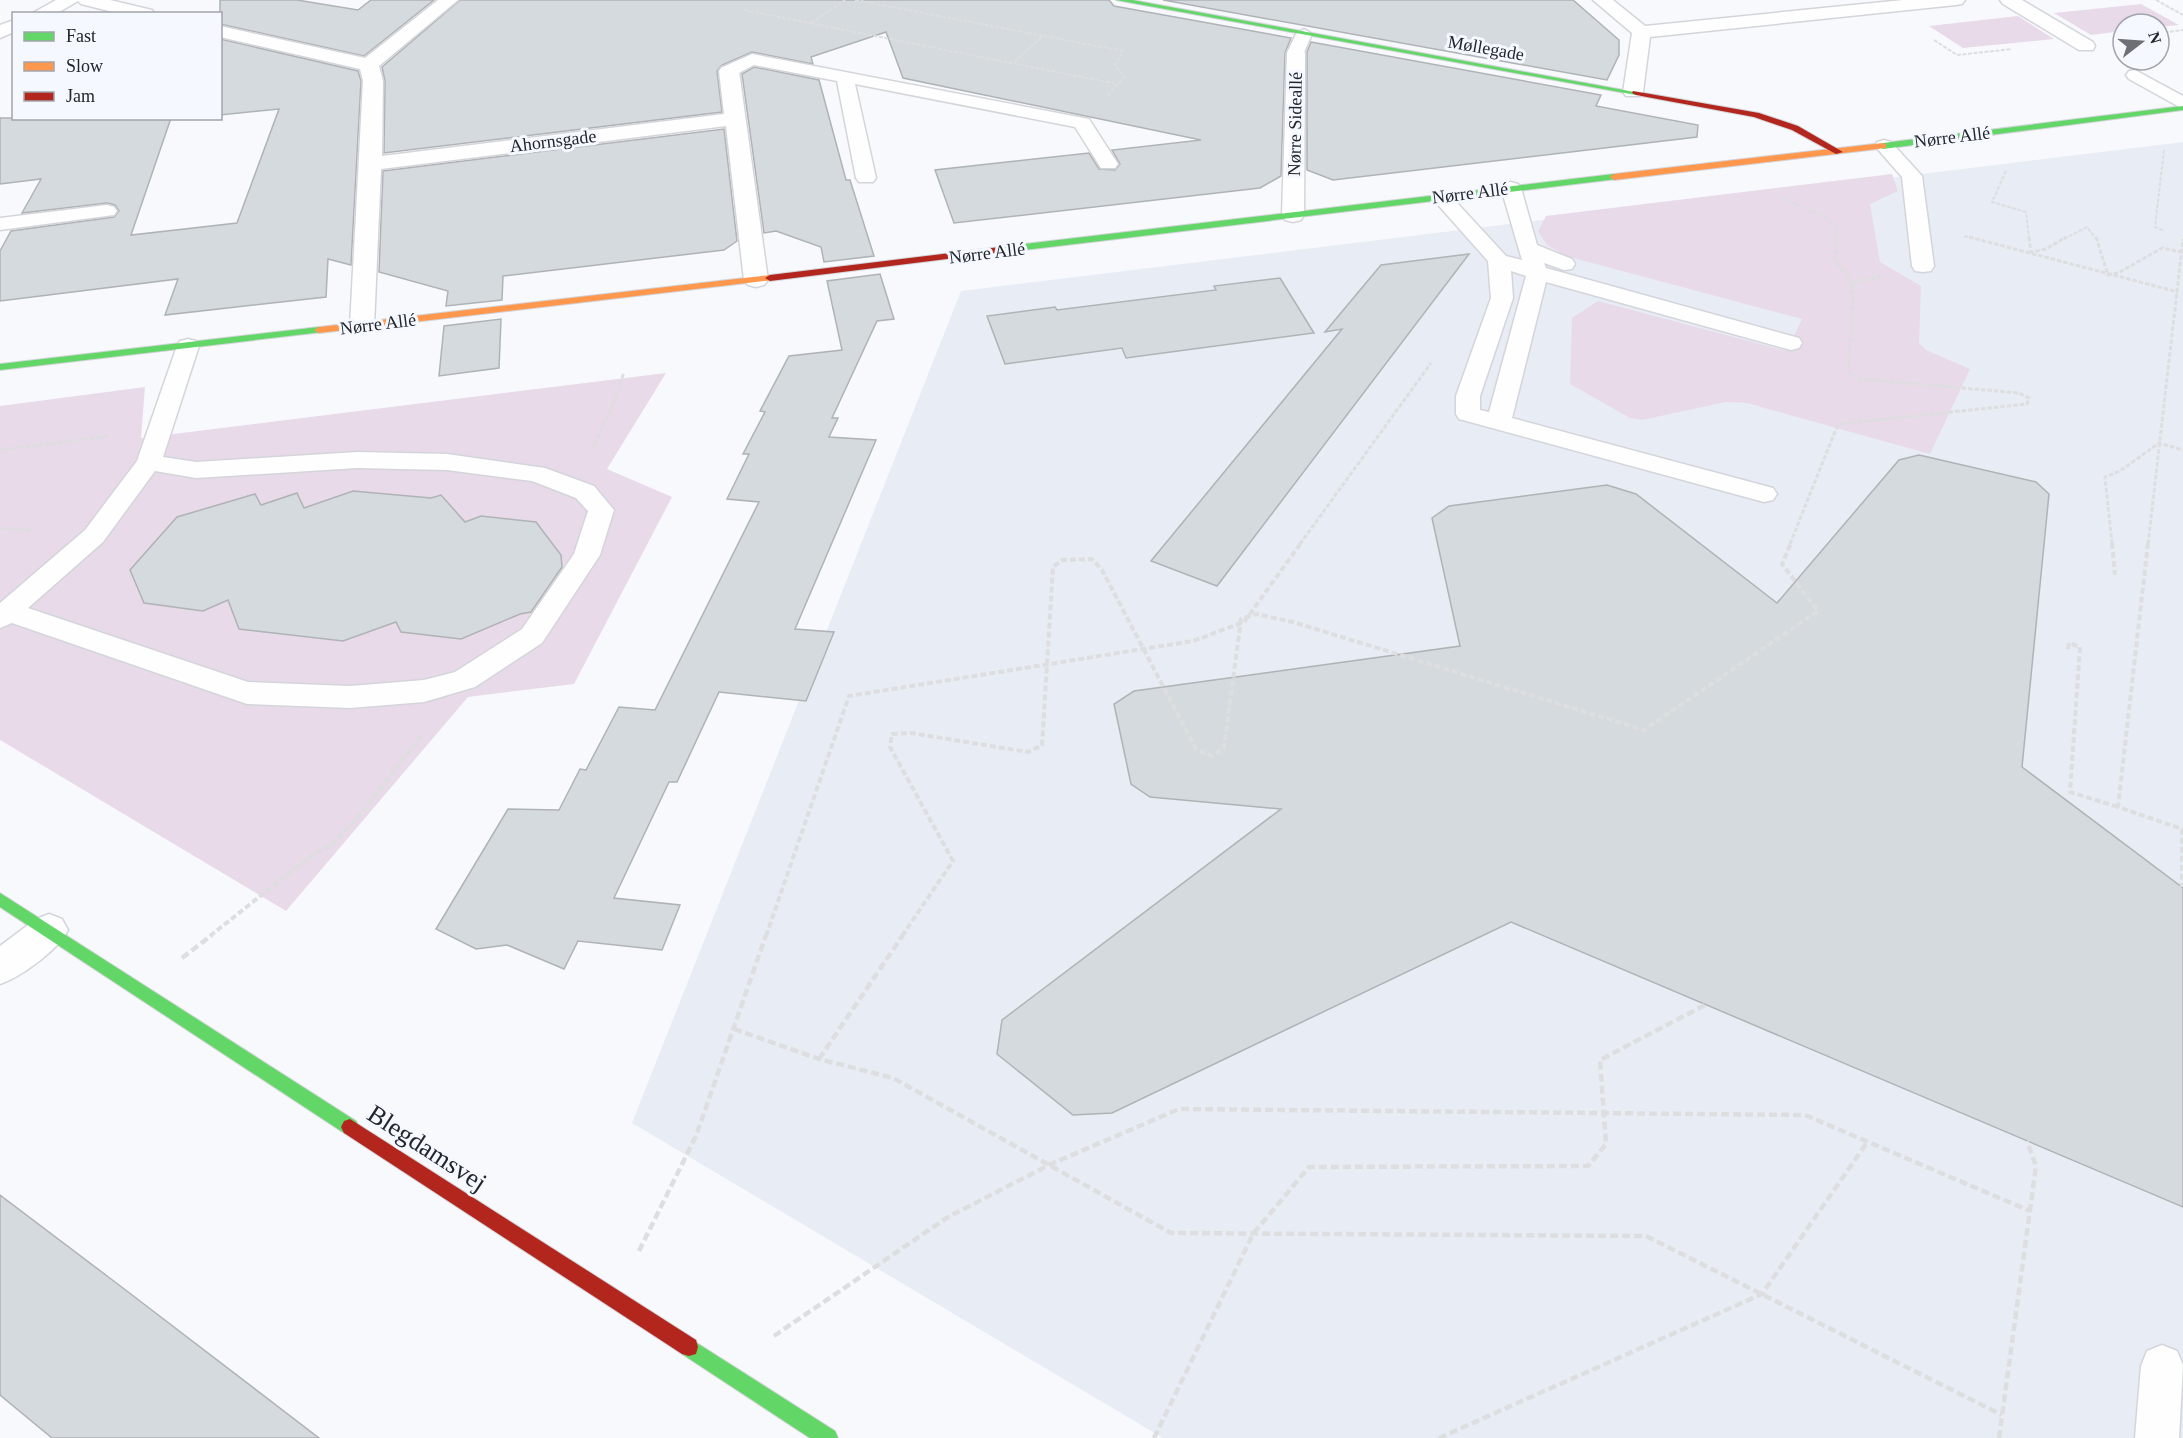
<svg xmlns="http://www.w3.org/2000/svg" width="2183" height="1438" font-family="'Times New Roman',serif">
<style>
.built{fill:#e8ecf5}
.green{fill:#e9daea}
.building{fill:#d5dade;stroke:#afb3b6;stroke-width:1.5}
.lines{fill:none;stroke-linecap:round;stroke-linejoin:round}
.lane-casing{stroke:#d3d5da;stroke-width:3}
.street-casing{stroke:#d3d5da;stroke-width:3}
.fast-casing{stroke:#d3d5da;stroke-width:2}
.slow-casing{stroke:#d3d5da;stroke-width:2}
.jam-casing{stroke:#d3d5da;stroke-width:2}
.path-far3{stroke:#dddedf;stroke-width:2;stroke-dasharray:4 1.5;stroke-linecap:butt}
.path-far2{stroke:#dddedf;stroke-width:3;stroke-dasharray:4.5 2;stroke-linecap:butt}
.path-far1{stroke:#dddedf;stroke-width:4;stroke-dasharray:6 3;stroke-linecap:butt}
.path{stroke:#dddedf;stroke-width:4.5;stroke-dasharray:8 4;stroke-linecap:butt}
.lane{fill:#fefeff;fill-rule:evenodd}
.street{fill:#fefeff;fill-rule:evenodd}
.fast{fill:#63d668;fill-rule:evenodd}
.slow{fill:#ff974d;fill-rule:evenodd}
.jam{fill:#b3261e;fill-rule:evenodd}
.path-bridge-far2{stroke:#dddedf;stroke-width:3;stroke-dasharray:4.5 2;stroke-linecap:butt}
.path-bridge-far1{stroke:#dddedf;stroke-width:4;stroke-dasharray:6 3;stroke-linecap:butt}
.path-bridge{stroke:#dddedf;stroke-width:4.5;stroke-dasharray:8 4;stroke-linecap:butt}
.labels{text-anchor:middle;dominant-baseline:central;stroke-width:6;stroke-linejoin:round;paint-order:stroke}
.far-street-label{font-size:18px;fill:#22252b;stroke:#f5f8ff}
.near-street-label{font-size:26px;fill:#22252b;stroke:#f5f8ff}
</style>
<rect width="100%" height="100%" fill="#f7f9fd"/>
<polygon class="built" points="2183,142 2183,1438 1163,1438 632,1123 961,291"/>
<g class="green">
<polygon points="2141,4 2179,25 2159,27 2159,24 2123,24 2123,31 2091,35 2054,13"/>
<polygon points="2018,16 2054,39 1963,48 1929,26"/>
<polygon points="1892,174 1898,191 1870,204 1880,262 1921,286 1919,343 1926,350 1970,369 1930,454 1747,403 1726,402 1642,420 1630,418 1570,384 1572,318 1598,301 1787,351 1802,319 1566,256 1547,245 1538,231 1546,216"/>
<polygon points="666,373 607,469 672,497 574,684 468,697 286,911 0,740 0,406 145,387 141,438"/>
</g>
<g class="building">
<polygon points="220,0 297,0 358,10 371,0 434,0 364,56 220,24"/>
<polygon points="460,0 1109,0 1114,6 1291,38 1285,53 1281,176 1260,188 954,223 935,170 1089,153 1099,169 1115,170 1120,164 1112,150 1201,140 903,78 886,32 811,57 813,64 752,52 722,65 717,71 722,112 384,153 385,81 382,67"/>
<polygon points="1163,0 1573,0 1619,40 1619,55 1607,80"/>
<polygon points="220,39 358,71 361,81 351,265 328,259 326,297 165,315 178,279 0,301 0,251 11,231 114,217 119,211 115,205 107,203 22,213 41,179 0,184 0,118 171,118 131,235 237,223 279,109 220,115"/>
<polygon points="1311,42 1601,95 1596,106 1698,125 1697,137 1333,180 1307,170 1307,52"/>
<polygon points="754,67 819,80 846,180 850,180 874,256 824,262 821,247 776,231 764,233 742,74"/>
<polygon points="724,129 737,241 724,250 503,276 502,300 446,306 448,291 379,272 383,171"/>
<polygon points="1469,254 1217,586 1151,561 1342,329 1325,332 1381,265"/>
<polygon points="880,274 894,319 877,321 832,418 838,418 829,437 876,440 795,629 834,632 806,701 719,692 677,782 669,782 614,898 680,905 662,950 578,941 564,969 507,945 476,949 436,929 508,809 559,810 580,769 586,770 619,707 655,710 759,502 727,499 749,454 743,454 765,412 760,411 789,356 842,350 827,281"/>
<polygon points="1280,278 1314,333 1126,358 1122,348 1005,364 987,316 1055,307 1057,310 1216,290 1214,286"/>
<polygon points="501,319 499,368 439,376 444,326"/>
<polygon points="1919,455 2036,482 2049,494 2022,767 2183,888 2183,1207 1511,922 1112,1113 1073,1115 997,1054 1002,1020 1281,809 1150,797 1131,784 1114,704 1134,691 1460,646 1432,518 1449,506 1607,485 1636,494 1777,603 1899,460"/>
<polygon points="353,491 431,498 441,495 465,522 481,516 536,522 561,555 562,567 531,612 520,614 461,639 401,632 396,622 343,641 239,629 228,600 203,611 144,603 130,570 177,517 255,494 261,505 297,493 304,508"/>
<polygon points="0,1195 119,1285 319,1438 52,1438 0,1395"/>
</g>
<g class="lines">
<g class="lane-casing">
<g id="lane">
<polygon points="1304,29 1312,34 1302,57 1290,57 1287,53 1296,34"/>
<polygon points="752,54 1089,119 1118,164 1115,168 1101,168 1075,127 855,84 876,178 873,182 859,182 856,178 837,81 754,65 735,75 723,75 720,71 723,67"/>
<polygon points="2135,70 2183,96 2183,109 2129,79 2126,75 2129,71"/>
<polygon points="1884,140 1891,142 1922,176 1934,266 1931,271 1923,272 1915,271 1912,266 1902,177 1875,146 1877,142"/>
<path d="M1511,182L1518,184L1521,188L1537,245L1572,259L1575,264L1572,269L1564,270L1544,263L1546,268L1799,338L1802,343L1799,348L1791,350L1546,282L1512,418L1773,488L1777,494L1773,500L1764,502L1459,419L1456,414V396L1491,298L1488,261L1431,197L1434,193H1448L1506,256L1522,260L1501,188L1504,184ZM1511,271L1526,276L1489,412L1480,410V396L1513,298Z"/>
<polygon points="107,205 114,207 117,211 114,215 0,230 0,218"/>
<path d="M188,339L196,341L199,346L163,457L196,462L357,452L447,454L545,468L594,486L614,510L600,555L542,643L475,687L424,702L350,708L247,704L12,623L0,628V603L85,530L137,461L177,346L180,341ZM357,468L447,470L532,481L576,498L588,511L574,554L522,629L455,672L424,680L350,686L248,682L28,608L103,542L155,471L196,478Z"/>
<polygon points="2162,1345 2177,1351 2183,1365 2179,1438 2135,1438 2141,1366 2147,1351"/>
</g>
</g>
<g class="street-casing">
<g id="street">
<polygon points="56,0 110,0 152,10 155,14 121,14 81,4 78,1 56,14 31,14"/>
<polygon points="438,0 458,0 379,66 383,81 382,156 724,114 719,71 722,67 736,67 739,71 768,280 764,285 756,287 748,285 744,280 726,126 381,169 374,326 371,331 362,333 353,331 350,326 363,81 360,69 220,37 220,26 365,58"/>
<polygon points="1593,0 1613,0 1645,26 1903,0 1965,0 1962,4 1956,5 1650,37 1643,92 1640,96 1626,96 1623,92 1632,33"/>
<polygon points="2000,0 2022,0 2093,42 2095,46 2093,50 2079,50 2003,4"/>
<polygon points="14,20 14,32 0,38 0,25"/>
<polygon points="1296,47 1303,49 1305,53 1304,215 1301,220 1293,222 1285,220 1282,215 1287,53 1289,49"/>
<path d="M49,914L62,919L68,930C58,950 21,977 0,984V946L36,919Z"/>
</g>
</g>
<g class="fast-casing">
<g id="fast">
<polygon points="1116,0 1132,0 1640,93 1636,95"/>
<polygon points="2183,106 2183,110 1883,149 1879,146 1883,143"/>
<polygon points="1614,174 1618,177 1617,179 1000,253 995,250 1000,247"/>
<polygon points="319,327 324,330 323,332 0,370 0,364"/>
<polygon points="0,893 356,1121 359,1127 356,1133 350,1135 344,1133 0,907"/>
<polygon points="689,1338 835,1431 838,1438 810,1438 682,1354 680,1347 682,1340"/>
</g>
</g>
<g class="slow-casing">
<g id="slow">
<polygon points="1883,143 1886,144 1886,148 1614,180 1610,177 1614,174"/>
<polygon points="770,275 773,276 773,280 319,333 314,330 319,327"/>
</g>
</g>
<g class="jam-casing">
<g id="jam">
<polygon points="1633,91 1759,113 1798,126 1843,152 1836,154 1792,130 1754,117 1636,95 1632,93"/>
<polygon points="1000,247 1003,248 1003,252 770,281 765,278 770,275"/>
<polygon points="350,1119 696,1340 698,1347 696,1354 689,1356 682,1354 344,1133 341,1127 344,1121"/>
</g>
</g>
<g class="path-far3">
<polyline points="855,0 1123,51 1115,65 1124,77 1107,96"/>
<polyline points="2156,0 2183,15"/>
<polyline points="744,10 1117,84"/>
<polyline points="811,23 845,0"/>
<polyline points="2159,33 2183,30"/>
<polyline points="1934,40 1957,55 2012,49"/>
<polyline points="1014,62 1043,36"/>
<polyline points="2006,171 1992,202 2026,212 2029,239"/>
<polyline points="1782,198 1827,218 1837,227 1836,239"/>
<polyline points="2163,230 2155,227 2164,150"/>
<polyline points="1964,236 1975,239"/>
<polyline points="2064,239 2087,227 2096,239"/>
</g>
<g class="path-far2">
<polyline points="1836,237 1835,260 1852,283 1853,299"/>
<polyline points="1969,237 2178,292"/>
<polyline points="2029,237 2031,252 2046,249 2066,237"/>
<polyline points="2096,237 2108,275 2118,273 2162,248 2182,252"/>
<polyline points="1852,283 1883,276"/>
<polyline points="0,450 110,436"/>
<polyline points="592,450 615,400 624,372"/>
<polyline points="0,528 34,531"/>
<polyline points="1300,544 1431,363"/>
<polyline points="2112,544 2105,477 2120,471 2159,443 2183,450"/>
<polyline points="2148,544 2183,239"/>
</g>
<g class="path-far1">
<polyline points="2112,543 2115,575"/>
<polyline points="2148,543 2118,807 2182,829 2182,887"/>
<polyline points="2068,649 2069,643 2080,647 2070,792 2118,807"/>
<polyline points="210,936 312,855 333,844 363,811 421,736"/>
<polyline points="766,936 849,696 1193,641 1244,622 1301,543"/>
</g>
<g class="path">
<polyline points="182,958 212,935"/>
<polyline points="734,1029 819,1059 893,1078 1171,1233 1646,1236 2002,1415"/>
<polyline points="639,1251 696,1136 766,935"/>
<polyline points="774,1336 948,1217 1051,1164 1179,1109 1805,1115 2030,1211"/>
<polyline points="1154,1438 1253,1234 1309,1167 1588,1166 1606,1144 1600,1060 1707,1004"/>
<polyline points="1439,1438 1762,1294 1868,1141"/>
<polyline points="1999,1438 2036,1166 2027,1141"/>
</g>
<use href="#lane" class="lane"/>
<use href="#street" class="street"/>
<use href="#fast" class="fast"/>
<use href="#slow" class="slow"/>
<use href="#jam" class="jam"/>
<polyline class="path-bridge-far2" points="1790,544 1838,424 2027,404 2029,398 2019,393 1860,379 1849,373 1853,299"/>
<polyline class="path-bridge-far1" points="902,936 953,861 890,747 892,734 911,733 1028,752 1042,745 1053,567 1062,560 1092,559 1102,570 1196,749 1212,756 1224,748 1241,619 1256,614 1293,622 1644,730 1818,611 1782,564 1791,543"/>
<polyline class="path-bridge" points="819,1059 903,935"/>
</g>
<g class="labels">
<g class="far-street-label">
<text transform="translate(1486 48) rotate(10)">Møllegade</text>
<text transform="translate(1295 124) rotate(-89)">Nørre Sideallé</text>
<text transform="translate(1952 137) rotate(-7)">Nørre Allé</text>
<text transform="translate(553 141) rotate(-7)">Ahornsgade</text>
<text transform="translate(1470 193) rotate(-7)">Nørre Allé</text>
<text transform="translate(987 253) rotate(-7)">Nørre Allé</text>
<text transform="translate(378 324) rotate(-7)">Nørre Allé</text>
</g>
<g class="near-street-label">
<text transform="translate(427 1148) rotate(33)">Blegdamsvej</text>
</g>
</g>
<rect x="12" y="12" width="210" height="108" fill="#f5f8ff" stroke="#a1a4aa" stroke-width="1.5"/>
<rect x="24" y="32" width="30" height="9" fill="#63d668" stroke="#a1a4aa" stroke-width="1.5"/>
<text x="66" y="42" font-size="18" fill="#22252b">Fast</text>
<rect x="24" y="62" width="30" height="9" fill="#ff974d" stroke="#a1a4aa" stroke-width="1.5"/>
<text x="66" y="72" font-size="18" fill="#22252b">Slow</text>
<rect x="24" y="92" width="30" height="9" fill="#b3261e" stroke="#a1a4aa" stroke-width="1.5"/>
<text x="66" y="102" font-size="18" fill="#22252b">Jam</text>
<g transform="translate(2141 42) rotate(73)"><circle r="28" fill="#f5f8ff" stroke="#a1a4aa" stroke-width="1.5"/>
<path d="M0-4.5L10 22L0 15L-10 22Z" fill="#6d6f74"/>
<text y="-9" font-size="16" font-weight="bold" text-anchor="middle" fill="#22252b">N</text>
</g>
</svg>
